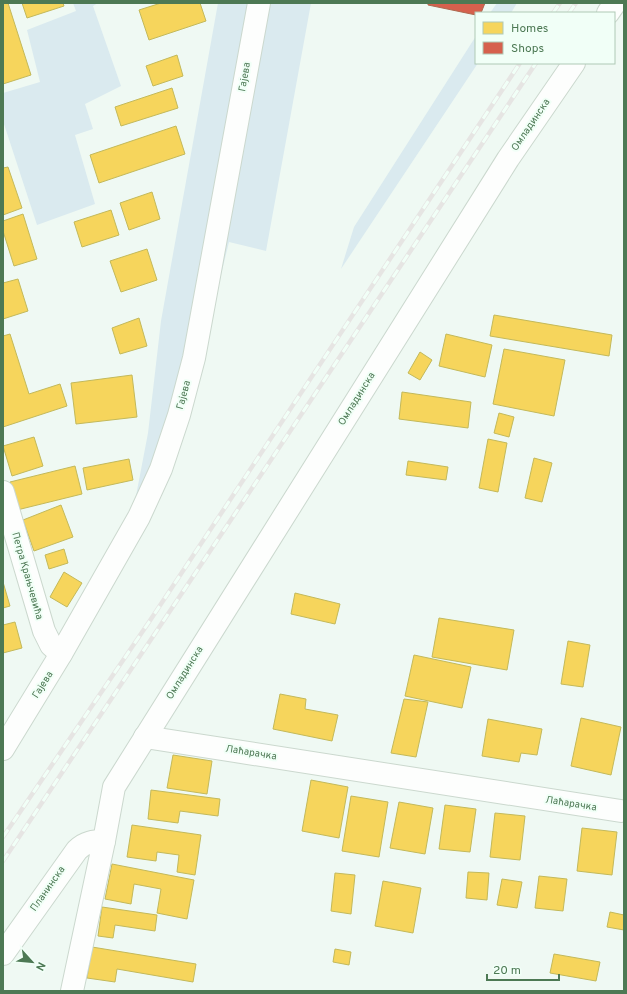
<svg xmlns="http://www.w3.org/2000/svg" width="627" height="994" font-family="Overpass,sans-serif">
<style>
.green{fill:#daeaef}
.homes{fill:#f6d55c;stroke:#c3b95a}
.shops{fill:#d6604d;stroke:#ad684f}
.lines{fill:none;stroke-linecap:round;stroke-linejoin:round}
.street-casing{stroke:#cbd8ce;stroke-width:24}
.street{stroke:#fdfefd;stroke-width:22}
.rail-casing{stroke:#e6e5e3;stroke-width:4.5}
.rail{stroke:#f1fff7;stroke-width:3;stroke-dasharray:9;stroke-linecap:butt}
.labels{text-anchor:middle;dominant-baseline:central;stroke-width:4;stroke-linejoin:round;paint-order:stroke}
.street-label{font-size:10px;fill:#4d7954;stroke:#f1fff7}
</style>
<rect width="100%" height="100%" fill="#eff9f3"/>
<g class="green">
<polygon points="73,3 98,3 93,6 121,86 85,104 93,129 75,135 95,204 37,225 3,121 3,93 40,82 27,30 76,11"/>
<polygon points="218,3 311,3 266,251 229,242 181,439 123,564 148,433 161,321"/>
<polygon points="497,3 517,3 511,13 490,13"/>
<polygon points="476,36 476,63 478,63 341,269 354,227"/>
</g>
<g class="homes">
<polygon points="3,3 8,3 31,75 3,84"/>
<polygon points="22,3 63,3 64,6 27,18"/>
<polygon points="161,3 200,3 206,21 149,40 139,10"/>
<polygon points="177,55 183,76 153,86 146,66"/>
<polygon points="172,88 178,108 121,126 115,107"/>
<polygon points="176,126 185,154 99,183 90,155"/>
<polygon points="8,167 22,208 3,215 3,168"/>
<polygon points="152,192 160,219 129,230 120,203"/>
<polygon points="111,210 119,235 82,247 74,222"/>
<polygon points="23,214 37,259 14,266 3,231 3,221"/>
<polygon points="147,249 157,280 121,292 110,261"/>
<polygon points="18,279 28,311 3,319 3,283"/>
<polygon points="494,315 612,335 609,356 490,336"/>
<polygon points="139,318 147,346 120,354 112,328"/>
<polygon points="10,334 29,394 60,384 67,406 3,427 3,336"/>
<polygon points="446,334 492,345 485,377 439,366"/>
<polygon points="504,349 565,360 554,416 493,404"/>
<polygon points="420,352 432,360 420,380 408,373"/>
<polygon points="132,375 137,417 76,424 71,383"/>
<polygon points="402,392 471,402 468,428 399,419"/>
<polygon points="499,413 514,417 509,437 494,433"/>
<polygon points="34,437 43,466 12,476 3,446"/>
<polygon points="488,439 507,443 498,492 479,488"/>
<polygon points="534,458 552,463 542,502 525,498"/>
<polygon points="129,459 133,480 87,490 83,468"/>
<polygon points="408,461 448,467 446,480 406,475"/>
<polygon points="75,466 82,494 17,510 10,482"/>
<polygon points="61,505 73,537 34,551 23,520"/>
<polygon points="64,549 68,563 49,569 45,555"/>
<polygon points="64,572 82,583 67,607 50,597"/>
<polygon points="3,582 10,606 3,608"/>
<polygon points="295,593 340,604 335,624 291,614"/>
<polygon points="439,618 514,630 507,670 432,657"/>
<polygon points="15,622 22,648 3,653 3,625"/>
<polygon points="568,641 590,645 583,687 561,684"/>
<polygon points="414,655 471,667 462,708 405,696"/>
<polygon points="280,694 306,699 305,709 338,715 332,741 273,729"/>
<polygon points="404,699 428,702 416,757 391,753"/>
<polygon points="581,718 621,727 611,775 571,766"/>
<polygon points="488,719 542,729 537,755 521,753 519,762 482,756"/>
<polygon points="173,755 212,761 207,794 167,788"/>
<polygon points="311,780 348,787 339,838 302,831"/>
<polygon points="151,790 220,799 218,816 180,811 178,823 148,819"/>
<polygon points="351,796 388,802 379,857 342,851"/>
<polygon points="399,802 433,808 425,854 390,848"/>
<polygon points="445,805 476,809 470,852 439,849"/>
<polygon points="495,813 525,816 520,860 490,857"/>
<polygon points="132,825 201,835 195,875 177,872 179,855 157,852 156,861 127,857"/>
<polygon points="582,828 617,832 612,875 577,871"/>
<polygon points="112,864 194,880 187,919 157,913 161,889 134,884 131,904 105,899"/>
<polygon points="468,872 489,873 487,900 466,898"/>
<polygon points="335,873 355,875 351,914 331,911"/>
<polygon points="539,876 567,879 563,911 535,908"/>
<polygon points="502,879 522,882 517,908 497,905"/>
<polygon points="383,881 421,888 413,933 375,926"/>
<polygon points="102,907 157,915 155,931 115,925 113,938 98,936"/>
<polygon points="610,912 624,915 624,930 607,927"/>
<polygon points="92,947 196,964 193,982 117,969 115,982 87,978"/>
<polygon points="335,949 351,952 349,965 333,962"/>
<polygon points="554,954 600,962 596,981 550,973"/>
</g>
<polygon class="shops" points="428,3 485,3 481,13 476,13 476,15 428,5"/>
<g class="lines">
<g class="street-casing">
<g id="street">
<polyline points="608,13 615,3"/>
<polyline points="3,492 44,631 51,645 61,654"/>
<polyline points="145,737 621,811"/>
<polyline points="3,749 61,654 139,517 161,469 179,415 194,358 259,3"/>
<path d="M3,954L77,850C85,842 94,841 104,841"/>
<polyline points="72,991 104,841 114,787 508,159 574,63"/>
</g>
</g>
<use href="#street" class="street"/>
<g class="rail-casing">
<g id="rail">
<polyline points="553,13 560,3"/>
<polyline points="569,13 576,3"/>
<polyline points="3,837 149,622 520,63"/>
<polyline points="3,861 536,63"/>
</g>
</g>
<use href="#rail" class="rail"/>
</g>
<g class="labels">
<g class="street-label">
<text transform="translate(245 77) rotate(-80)">Гајева</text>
<text transform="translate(531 125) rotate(-56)">Омладинска</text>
<text transform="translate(184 395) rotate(-75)">Гајева</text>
<text transform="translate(357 399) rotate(-58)">Омладинска</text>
<text transform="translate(27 576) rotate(74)">Петра Крањчевића</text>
<text transform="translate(185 673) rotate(-58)">Омладинска</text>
<text transform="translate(43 685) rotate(-58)">Гајева</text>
<text transform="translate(251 753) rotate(9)">Лаћарачка</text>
<text transform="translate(571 804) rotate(9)">Лаћарачка</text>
<text transform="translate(48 889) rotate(-55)">Планинска</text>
</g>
</g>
<rect width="627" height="994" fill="none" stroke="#4d7954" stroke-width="8"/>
<rect x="475" y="12" width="140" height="52" fill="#f1fff7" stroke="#afc9b6"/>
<rect x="483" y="22" width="20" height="12" fill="#f6d55c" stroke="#afc9b6"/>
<text x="511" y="32" font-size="12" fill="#4d7954">Homes</text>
<rect x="483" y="42" width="20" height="12" fill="#d6604d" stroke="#afc9b6"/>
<text x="511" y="52" font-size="12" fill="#4d7954">Shops</text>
<g transform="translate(32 962) rotate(117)" stroke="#f1fff7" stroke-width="3" paint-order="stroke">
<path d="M0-3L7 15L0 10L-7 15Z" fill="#4d7954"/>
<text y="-6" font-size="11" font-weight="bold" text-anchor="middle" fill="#4d7954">N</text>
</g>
<path d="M487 974v6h72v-6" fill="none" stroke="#4d7954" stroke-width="2"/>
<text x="493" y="974" font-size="12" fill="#4d7954" stroke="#f1fff7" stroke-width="3" paint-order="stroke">20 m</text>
</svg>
